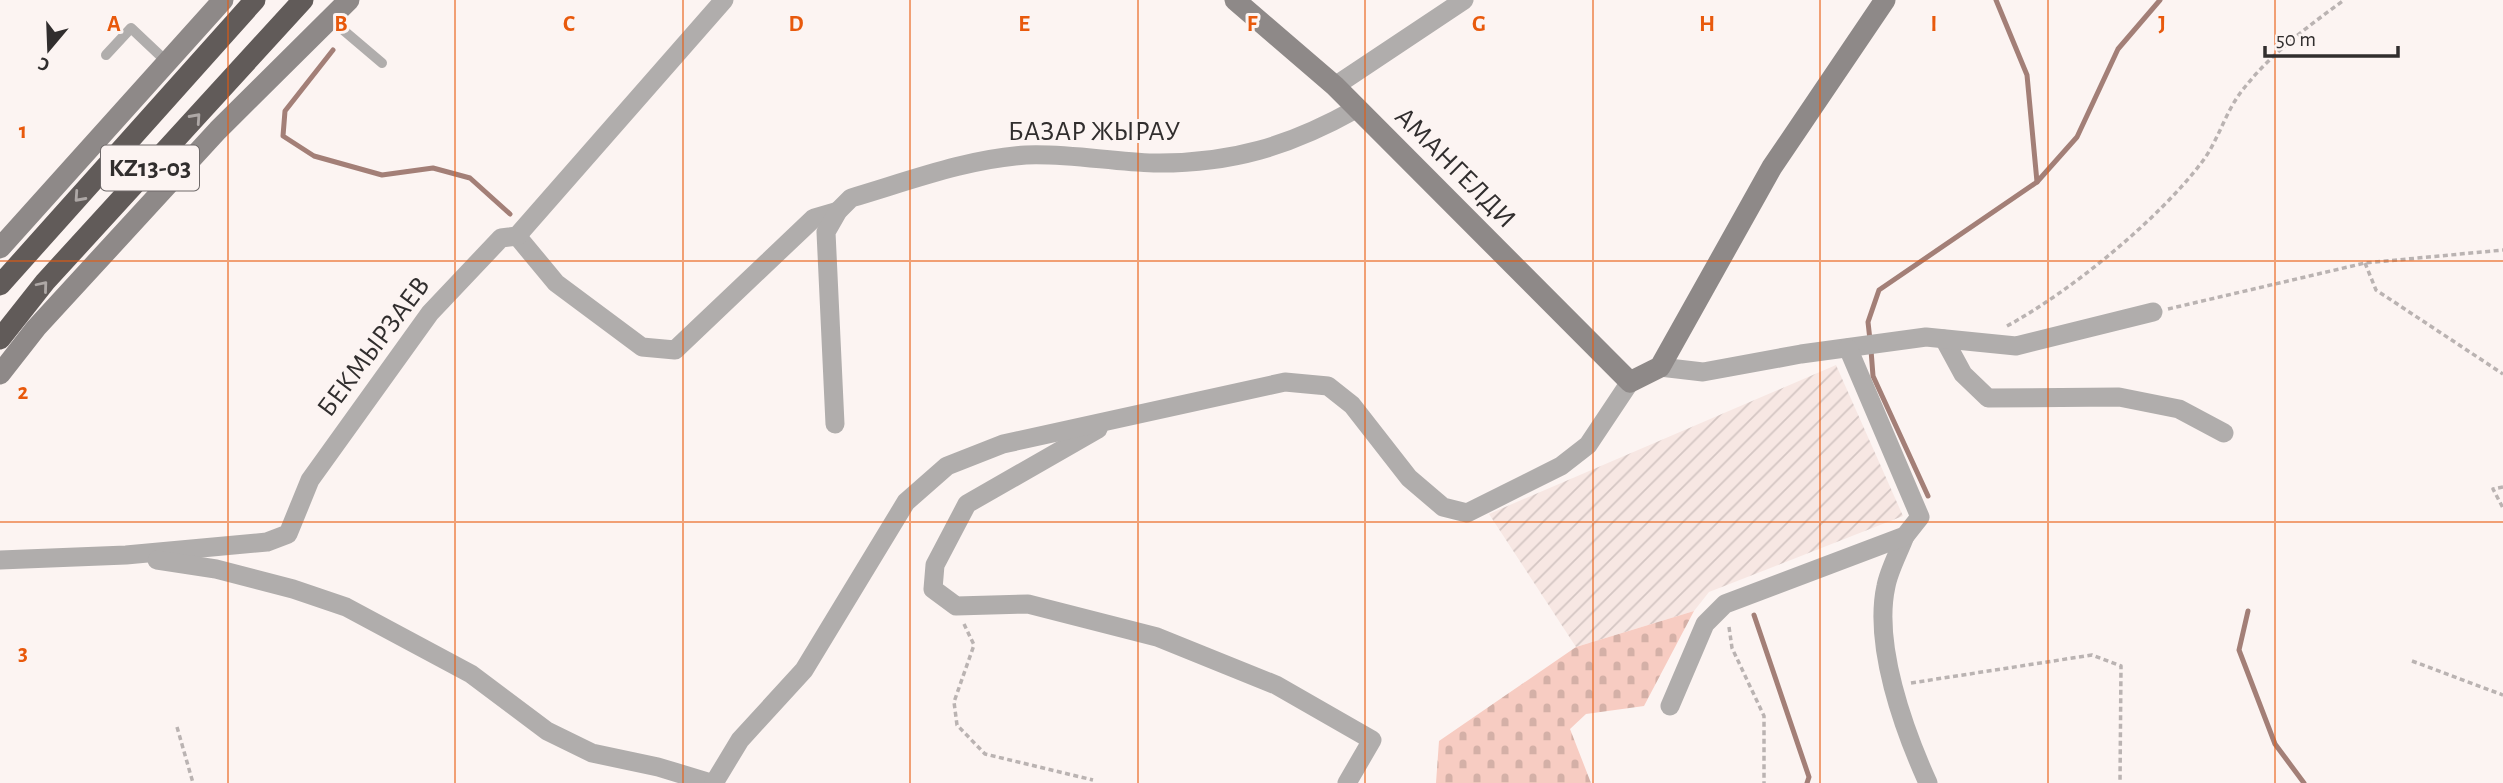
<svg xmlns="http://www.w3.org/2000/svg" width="2503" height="783" font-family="'Alegreya Sans',sans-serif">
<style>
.industrial{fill:url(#industrial-furrows)}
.cemetery{fill:url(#cemetery-stones)}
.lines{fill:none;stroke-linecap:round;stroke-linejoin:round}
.stream{stroke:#a37f77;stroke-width:5}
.path{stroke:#bab3b2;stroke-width:3.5;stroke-dasharray:5 3.5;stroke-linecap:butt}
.lane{stroke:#b0adac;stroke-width:10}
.street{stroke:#b0adac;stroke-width:19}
.secondary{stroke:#8e8988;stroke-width:21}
.highway{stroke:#615b59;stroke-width:21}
.oneway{stroke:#aea8a6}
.grid{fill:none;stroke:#e8590c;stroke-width:2;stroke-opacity:0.55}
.labels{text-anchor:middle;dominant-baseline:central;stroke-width:6;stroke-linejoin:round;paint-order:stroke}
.shield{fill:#fcf4f2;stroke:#6e6969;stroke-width:2}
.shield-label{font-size:26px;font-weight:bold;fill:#312e2e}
.street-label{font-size:28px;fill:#312e2e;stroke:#fcf4f2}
.grid-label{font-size:23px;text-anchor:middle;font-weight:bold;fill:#e8590c;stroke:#fcf4f2;stroke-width:6;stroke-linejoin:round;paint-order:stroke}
</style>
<defs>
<pattern id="industrial-furrows" width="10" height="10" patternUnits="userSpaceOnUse" patternTransform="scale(1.75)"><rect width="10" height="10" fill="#f7e7e3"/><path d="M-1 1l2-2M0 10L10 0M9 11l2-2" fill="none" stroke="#d4c6c3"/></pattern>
<pattern id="cemetery-stones" width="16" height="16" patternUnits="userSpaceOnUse" patternTransform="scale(1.75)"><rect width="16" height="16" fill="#f7ccc2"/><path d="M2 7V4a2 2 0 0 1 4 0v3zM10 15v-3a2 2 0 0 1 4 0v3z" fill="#d4b0a7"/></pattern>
</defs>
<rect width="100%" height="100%" fill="#fcf4f2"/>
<polygon class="industrial" points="1836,365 1903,516 1709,592 1694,611 1576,647 1489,514"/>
<polygon class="cemetery" points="1694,611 1644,706 1586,714 1570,729 1591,783 1436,783 1439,741 1576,647"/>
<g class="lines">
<g class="stream">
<polyline points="1996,0 2027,75 2037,182"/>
<polyline points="333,50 285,111 283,136 314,156 382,175 433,168 470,178 510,214"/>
<polyline points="1870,340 1868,322 1879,290 2037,182 2077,137 2118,49 2160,0"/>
<polyline points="1871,350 1873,376 1928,496"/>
<polyline points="2248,611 2239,650 2275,744 2304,783"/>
<polyline points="1754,615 1809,777 1807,783"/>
</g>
<g class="path">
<polyline points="2365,263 2376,290 2503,374"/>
<polyline points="2168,309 2365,263 2503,250"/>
<path d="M2007,326C2071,291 2158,220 2202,162C2218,141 2225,113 2241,92C2270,54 2306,28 2344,0"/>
<polyline points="2503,487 2493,489 2503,508"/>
<polyline points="964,624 974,645 954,702 957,725 985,754 1093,780"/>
<polyline points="1729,627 1732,648 1764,716 1764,783"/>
<polyline points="2412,661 2503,695"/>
<polyline points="1911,683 2092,655 2121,666 2120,783"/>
<polyline points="177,727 193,783"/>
</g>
<g class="lane">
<polyline points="329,18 382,63"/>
<polyline points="106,55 131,28 167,62"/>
</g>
<g class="street">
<polyline points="1335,86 1464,0"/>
<polyline points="517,236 556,283 642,347 675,350 814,218 838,211"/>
<polyline points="1944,339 1963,374 1988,398 2119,397 2179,409 2224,433"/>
<polyline points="1660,367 1703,372 1801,354 1926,337 2016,346 2153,312"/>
<path d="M835,424L826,232L838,211L851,198C909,181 966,159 1026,155C1068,153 1112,162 1154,163C1231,164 1290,146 1356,109"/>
<polyline points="1098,429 967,504 935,565 933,589 956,606 1028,604 1157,637 1276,685 1372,740 1347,783"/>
<path d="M1905,536C1899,552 1889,570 1886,586C1873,645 1904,730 1928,783"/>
<polyline points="0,560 126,555 267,542 288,534 310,480 430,313 501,238 517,236 724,0"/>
<polyline points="157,560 216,569 293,589 346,607 471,674 547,731 592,753 658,767 711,783"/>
<polyline points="1670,706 1705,624 1725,604 1905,536 1920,517 1848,348"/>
<polyline points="714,783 740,740 804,670 906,502 947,466 1003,444 1285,382 1328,386 1352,405 1409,478 1443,507 1467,513 1561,466 1588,445 1630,382"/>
</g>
<g class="secondary">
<polyline points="1235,0 1335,86 1630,382 1660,367 1772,167 1885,0"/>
<polyline points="0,248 223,0"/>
<polyline points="0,374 36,328 218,130 349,0"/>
</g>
<g class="highway">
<polyline points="0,285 255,0"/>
<polyline points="0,339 45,282 303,0"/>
</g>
</g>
<defs><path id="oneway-chevron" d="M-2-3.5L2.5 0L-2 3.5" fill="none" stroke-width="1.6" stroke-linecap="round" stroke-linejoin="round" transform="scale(1.75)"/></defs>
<g class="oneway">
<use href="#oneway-chevron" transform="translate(196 118) rotate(-48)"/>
<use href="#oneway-chevron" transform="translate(79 197) rotate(132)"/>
<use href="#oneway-chevron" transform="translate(43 286) rotate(-50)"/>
</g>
<path class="grid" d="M228,0V783M455,0V783M683,0V783M910,0V783M1138,0V783M1365,0V783M1593,0V783M1820,0V783M2048,0V783M2275,0V783M0,261H2503M0,522H2503"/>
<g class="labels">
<rect class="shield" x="101" y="145.5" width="98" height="45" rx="5"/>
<g class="shield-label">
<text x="150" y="168">KZ13-03</text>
</g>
<g class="street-label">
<text x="1094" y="132">БАЗАР ЖЫРАУ</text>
<text transform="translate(1455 168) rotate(45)">АМАНГЕЛДИ</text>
<text transform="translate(374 347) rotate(-53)">БЕКМЫРЗАЕВ</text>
</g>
</g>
<g class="grid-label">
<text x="114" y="31">A</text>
<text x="341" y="31">B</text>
<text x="569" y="31">C</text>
<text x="796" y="31">D</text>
<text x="1024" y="31">E</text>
<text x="1252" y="31">F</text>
<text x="1479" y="31">G</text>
<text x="1707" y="31">H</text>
<text x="1934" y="31">I</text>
<text x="2162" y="31">J</text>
<text x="23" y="138">1</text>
<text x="23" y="399">2</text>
<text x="23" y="660">3</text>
</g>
<g transform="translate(49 49) rotate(199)" stroke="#fcf4f2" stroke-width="5" paint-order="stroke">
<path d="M0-5L12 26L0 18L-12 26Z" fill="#312e2e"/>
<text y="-10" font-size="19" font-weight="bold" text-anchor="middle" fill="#312e2e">С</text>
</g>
<path d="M2265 46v10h133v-10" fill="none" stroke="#312e2e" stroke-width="3.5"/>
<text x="2276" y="46" font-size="21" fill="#312e2e" stroke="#fcf4f2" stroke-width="5" paint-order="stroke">50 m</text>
</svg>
